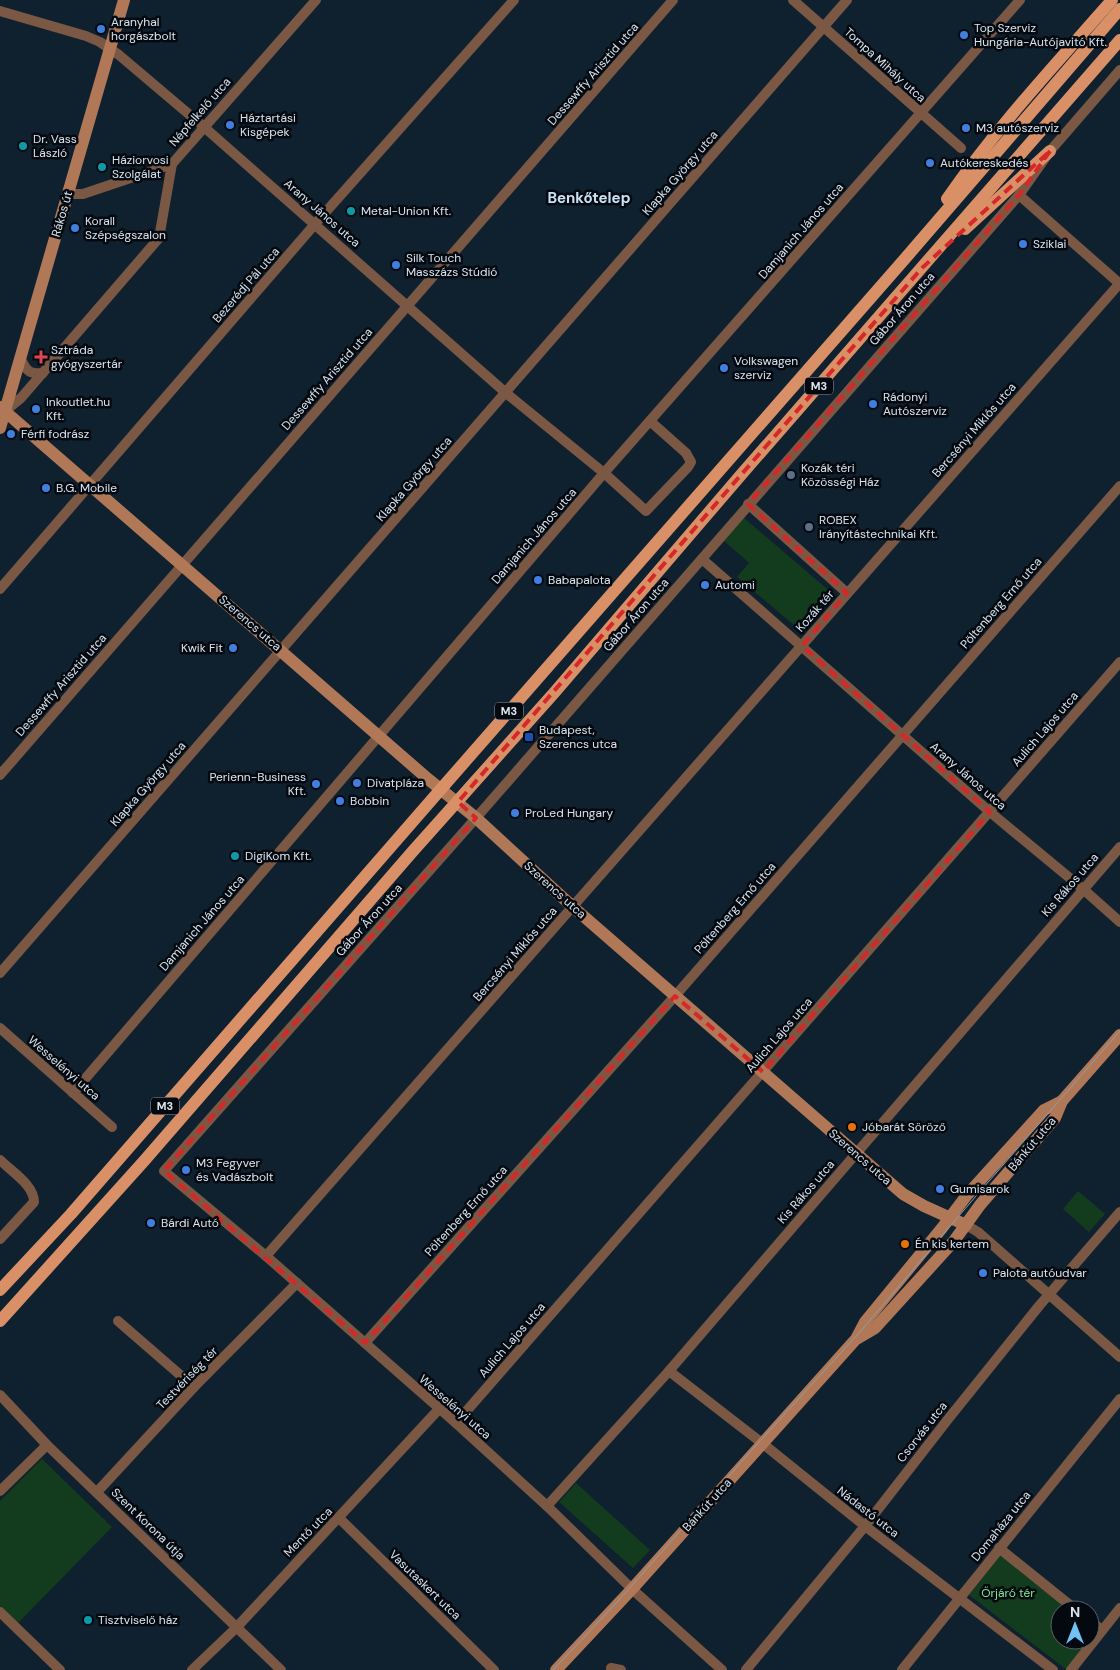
<svg xmlns="http://www.w3.org/2000/svg" width="1120" height="1670" font-family="'DM Sans',sans-serif">
<style>
.green{fill:#133b1e}
.lines{fill:none;stroke-linecap:round;stroke-linejoin:round}
.street{stroke:#7b5844;stroke-width:10}
.secondary{stroke:#b17858;stroke-width:12}
.primary{stroke:#da9067;stroke-width:12}
.tram{stroke:#8f9da9;stroke-width:1}
.marked{fill:none;stroke:#d62828;stroke-width:4;stroke-dasharray:10 6;stroke-linejoin:round}
.shop-dot{fill:#3f7fe0;stroke:#04090f;stroke-width:2}
.culture-dot{fill:#0f9aa8;stroke:#04090f;stroke-width:2}
.health-dot{fill:#e0444e;stroke:#04090f;stroke-width:2}
.service-dot{fill:#5c6f8a;stroke:#04090f;stroke-width:2}
.transit-dot{fill:#1a4fb4;stroke:#04090f;stroke-width:2}
.food-dot{fill:#e8710a;stroke:#04090f;stroke-width:2}
.labels{text-anchor:middle;dominant-baseline:central;stroke-width:5;stroke-linejoin:round;paint-order:stroke}
.shield{fill:#04090f;stroke:#99a2ac;stroke-width:1}
.shield-label{font-size:11px;font-weight:bold;fill:#d9e4ef}
.poi-label{font-size:12px;fill:#d9e4ef;stroke:#04090f;text-anchor:start}
.street-label{font-size:12px;fill:#d9e4ef;stroke:#04090f}
.park-label{font-size:12px;fill:#7fed9a;stroke:#04090f}
.quarter-label{font-size:15px;font-weight:bold;fill:#cae0f4;stroke:#04090f}
</style>
<rect width="100%" height="100%" fill="#0f202f"/>
<g class="green">
<polygon points="743,517 833,594 801,631 737,577 749,563 723,540"/>
<polygon points="1078,1191 1105,1214 1089,1232 1063,1209"/>
<polygon points="42,1459 112,1527 18,1623 0,1606 0,1501"/>
<polygon points="576,1483 650,1550 633,1568 559,1502"/>
<polygon points="1001,1555 1072,1610 1060,1610 1060,1640 1090,1640 1067,1670 969,1595"/>
</g>
<g class="lines">
<g class="street">
<polyline points="793,0 961,148"/>
<polyline points="0,11 86,36 100,42 119,55 204,127 506,393 604,473 646,511 688,467 691,462 686,453 650,421"/>
<polyline points="68,194 83,194 172,164"/>
<polyline points="1019,195 1120,284"/>
<path d="M20,358C27,370 27,374 43,373"/>
<polyline points="5,411 21,398 159,238 172,164 316,0"/>
<polyline points="748,504 847,593"/>
<polyline points="702,559 990,812 1083,889 1120,922"/>
<polyline points="0,589 315,224 514,0"/>
<polyline points="0,775 673,0"/>
<polyline points="0,973 847,0"/>
<polyline points="0,1028 112,1127"/>
<polyline points="73,1093 604,473 1020,0"/>
<path d="M0,1160C12,1172 34,1185 34,1202L0,1239"/>
<polyline points="966,1225 978,1232 1120,1357"/>
<polyline points="266,1256 1120,283"/>
<polyline points="118,1321 194,1387"/>
<polyline points="365,1343 675,996 1120,486"/>
<polyline points="669,1371 762,1443 865,1526 1053,1670"/>
<polyline points="0,1395 47,1445 281,1670"/>
<polyline points="456,1423 1120,662"/>
<polyline points="0,1491 47,1445"/>
<polyline points="97,1492 194,1387 297,1283"/>
<polyline points="547,1506 669,1371 1120,847"/>
<polyline points="339,1518 494,1670"/>
<polyline points="999,1548 1076,1610"/>
<polyline points="0,1612 60,1670"/>
<polyline points="1090,1621 1102,1630"/>
<polyline points="192,1670 236,1628 439,1409"/>
<polyline points="611,1670 611,1668 621,1670"/>
<polyline points="722,1670 632,1589 547,1506 456,1423 266,1256 164,1171 476,818 1019,195 1050,151 1120,70"/>
<polyline points="746,1670 865,1526 949,1418 1039,1306 1120,1212"/>
<polyline points="902,1670 1120,1399"/>
<polyline points="1071,1670 1120,1608"/>
</g>
<g class="secondary">
<polyline points="0,407 428,779 476,818 573,907 903,1194 924,1206 966,1225"/>
<polyline points="0,428 124,0"/>
<polyline points="858,1338 875,1328 954,1241 980,1205 1055,1118 1062,1101"/>
<polyline points="556,1670 632,1589 856,1339 865,1322 942,1228 967,1195 1044,1110 1062,1101 1120,1035"/>
</g>
<g class="primary">
<path d="M947,199C996,128 1055,65 1112,0"/>
<polyline points="965,229 1050,151"/>
<polyline points="0,1290 71,1214 441,789 909,254 1120,9"/>
<polyline points="0,1321 144,1161 413,851 554,693 740,476 1120,40"/>
</g>
<polyline class="tram" points="553,1670 619,1600 760,1441 859,1333 976,1196 1120,1031"/>
</g>
<path class="marked" d="M1050,151L1019,195L748,504L847,593L802,646L990,812L763,1072L675,996L365,1343L164,1171L476,818L458,802L740,476L922,268Z"/>
<g class="shop-dot">
<circle cx="101" cy="29" r="5"/>
<circle cx="964" cy="35" r="5"/>
<circle cx="230" cy="125" r="5"/>
<circle cx="966" cy="128" r="5"/>
<circle cx="930" cy="163" r="5"/>
<circle cx="75" cy="228" r="5"/>
<circle cx="1023" cy="244" r="5"/>
<circle cx="396" cy="265" r="5"/>
<circle cx="724" cy="368" r="5"/>
<circle cx="873" cy="404" r="5"/>
<circle cx="36" cy="409" r="5"/>
<circle cx="11" cy="434" r="5"/>
<circle cx="46" cy="488" r="5"/>
<circle cx="538" cy="580" r="5"/>
<circle cx="705" cy="585" r="5"/>
<circle cx="233" cy="648" r="5"/>
<circle cx="357" cy="783" r="5"/>
<circle cx="316" cy="784" r="5"/>
<circle cx="340" cy="801" r="5"/>
<circle cx="515" cy="813" r="5"/>
<circle cx="186" cy="1170" r="5"/>
<circle cx="940" cy="1189" r="5"/>
<circle cx="151" cy="1223" r="5"/>
<circle cx="983" cy="1273" r="5"/>
</g>
<g class="culture-dot">
<circle cx="23" cy="146" r="5"/>
<circle cx="102" cy="167" r="5"/>
<circle cx="351" cy="211" r="5"/>
<circle cx="235" cy="856" r="5"/>
<circle cx="88" cy="1620" r="5"/>
</g>
<path class="health-dot" d="M38.5 349.5h5v5h5v5h-5v5h-5v-5h-5v-5h5z"/>
<g class="service-dot">
<circle cx="791" cy="475" r="5"/>
<circle cx="809" cy="527" r="5"/>
</g>
<rect class="transit-dot" x="524" y="732" width="10" height="10" rx="2.5"/>
<g class="food-dot">
<circle cx="852" cy="1127" r="5"/>
<circle cx="905" cy="1244" r="5"/>
</g>
<g class="labels">
<g class="shield">
<rect x="805" y="377.5" width="28" height="17" rx="4"/>
<rect x="495" y="702.5" width="28" height="17" rx="4"/>
<rect x="151" y="1097.5" width="28" height="17" rx="4"/>
</g>
<g class="shield-label">
<text x="819" y="386">M3</text>
<text x="509" y="711">M3</text>
<text x="165" y="1106">M3</text>
</g>
<g class="poi-label">
<text x="111" y="22">Aranyhal<tspan x="111" dy="14">horgászbolt</tspan></text>
<text x="974" y="28">Top Szerviz<tspan x="974" dy="14">Hungária-Autójavitó Kft.</tspan></text>
<text x="240" y="118">Háztartási<tspan x="240" dy="14">Kisgépek</tspan></text>
<text x="976" y="128">M3 autószerviz</text>
<text x="33" y="139">Dr. Vass<tspan x="33" dy="14">László</tspan></text>
<text x="112" y="160">Háziorvosi<tspan x="112" dy="14">Szolgálat</tspan></text>
<text x="940" y="163">Autókereskedés</text>
<text x="361" y="211">Metal-Union Kft.</text>
<text x="85" y="221">Korall<tspan x="85" dy="14">Szépségszalon</tspan></text>
<text x="1033" y="244">Sziklai</text>
<text x="406" y="258">Silk Touch<tspan x="406" dy="14">Masszázs Stúdió</tspan></text>
<text x="51" y="350">Sztráda<tspan x="51" dy="14">gyógyszertár</tspan></text>
<text x="734" y="361">Volkswagen<tspan x="734" dy="14">szerviz</tspan></text>
<text x="883" y="397">Rádonyi<tspan x="883" dy="14">Autószerviz</tspan></text>
<text x="46" y="402">Inkoutlet.hu<tspan x="46" dy="14">Kft.</tspan></text>
<text x="21" y="434">Férfi fodrász</text>
<text x="801" y="468">Kozák téri<tspan x="801" dy="14">Közösségi Ház</tspan></text>
<text x="56" y="488">B.G. Mobile</text>
<text x="819" y="520">ROBEX<tspan x="819" dy="14">Irányítástechnikai Kft.</tspan></text>
<text x="548" y="580">Babapalota</text>
<text x="715" y="585">Automi</text>
<text x="223" y="648" text-anchor="end">Kwik Fit</text>
<text x="539" y="730">Budapest,<tspan x="539" dy="14">Szerencs utca</tspan></text>
<text x="306" y="777" text-anchor="end">Perienn-Business<tspan x="306" dy="14">Kft.</tspan></text>
<text x="367" y="783">Divatpláza</text>
<text x="350" y="801">Bobbin</text>
<text x="525" y="813">ProLed Hungary</text>
<text x="245" y="856">DigiKom Kft.</text>
<text x="862" y="1127">Jóbarát Söröző</text>
<text x="196" y="1163">M3 Fegyver<tspan x="196" dy="14">és Vadászbolt</tspan></text>
<text x="950" y="1189">Gumisarok</text>
<text x="161" y="1223">Bárdi Autó</text>
<text x="915" y="1244">Én kis kertem</text>
<text x="993" y="1273">Palota autóudvar</text>
<text x="98" y="1620">Tisztviselő ház</text>
</g>
<g class="street-label">
<text transform="translate(885 65) rotate(42)">Tompa Mihály utca</text>
<text transform="translate(593 74) rotate(-49)">Dessewffy Arisztid utca</text>
<text transform="translate(200 112) rotate(-49)">Népfelkelő utca</text>
<text transform="translate(680 173) rotate(-49)">Klapka György utca</text>
<text transform="translate(322 213) rotate(41)">Arany János utca</text>
<text transform="translate(62 214) rotate(-74)">Rákos út</text>
<text transform="translate(801 231) rotate(-49)">Damjanich János utca</text>
<text transform="translate(246 285) rotate(-49)">Bezerédj Pál utca</text>
<text transform="translate(902 309) rotate(-49)">Gábor Áron utca</text>
<text transform="translate(327 379) rotate(-49)">Dessewffy Arisztid utca</text>
<text transform="translate(974 430) rotate(-49)">Bercsényi Miklós utca</text>
<text transform="translate(414 479) rotate(-49)">Klapka György utca</text>
<text transform="translate(534 536) rotate(-49)">Damjanich János utca</text>
<text transform="translate(1001 603) rotate(-49)">Pöltenberg Ernő utca</text>
<text transform="translate(815 611) rotate(-49)">Kozák tér</text>
<text transform="translate(636 615) rotate(-49)">Gábor Áron utca</text>
<text transform="translate(250 623) rotate(41)">Szerencs utca</text>
<text transform="translate(61 685) rotate(-49)">Dessewffy Arisztid utca</text>
<text transform="translate(1045 729) rotate(-49)">Aulich Lajos utca</text>
<text transform="translate(968 776) rotate(41)">Arany János utca</text>
<text transform="translate(148 784) rotate(-49)">Klapka György utca</text>
<text transform="translate(1070 885) rotate(-49)">Kis Rákos utca</text>
<text transform="translate(555 890) rotate(42)">Szerencs utca</text>
<text transform="translate(735 908) rotate(-49)">Pöltenberg Ernő utca</text>
<text transform="translate(369 920) rotate(-48)">Gábor Áron utca</text>
<text transform="translate(202 923) rotate(-49)">Damjanich János utca</text>
<text transform="translate(515 954) rotate(-49)">Bercsényi Miklós utca</text>
<text transform="translate(779 1035) rotate(-49)">Aulich Lajos utca</text>
<text transform="translate(64 1068) rotate(41)">Wesselényi utca</text>
<text transform="translate(1032 1144) rotate(-50)">Bánkút utca</text>
<text transform="translate(860 1157) rotate(41)">Szerencs utca</text>
<text transform="translate(806 1192) rotate(-49)">Kis Rákos utca</text>
<text transform="translate(466 1211) rotate(-48)">Pöltenberg Ernő utca</text>
<text transform="translate(512 1340) rotate(-49)">Aulich Lajos utca</text>
<text transform="translate(187 1378) rotate(-46)">Testvériség tér</text>
<text transform="translate(455 1407) rotate(41)">Wesselényi utca</text>
<text transform="translate(922 1432) rotate(-52)">Csorvás utca</text>
<text transform="translate(707 1505) rotate(-48)">Bánkút utca</text>
<text transform="translate(868 1512) rotate(38)">Nádastó utca</text>
<text transform="translate(148 1524) rotate(44)">Szent Korona útja</text>
<text transform="translate(1001 1526) rotate(-51)">Domaháza utca</text>
<text transform="translate(308 1532) rotate(-46)">Mentő utca</text>
<text transform="translate(425 1585) rotate(44)">Vasutaskert utca</text>
</g>
<g class="park-label">
<text x="1008" y="1593">Őrjáró tér</text>
</g>
<g class="quarter-label">
<text x="589" y="198">Benkőtelep</text>
</g>
</g>
<g transform="translate(1075 1625)"><circle r="24" fill="#04090f" stroke="#596169"/>
<path d="M0-4L9 19L0 12L-9 19Z" fill="#71c1f5"/>
<text y="-8" font-size="14" font-weight="bold" text-anchor="middle" fill="#d9e4ef">N</text>
</g>
</svg>
